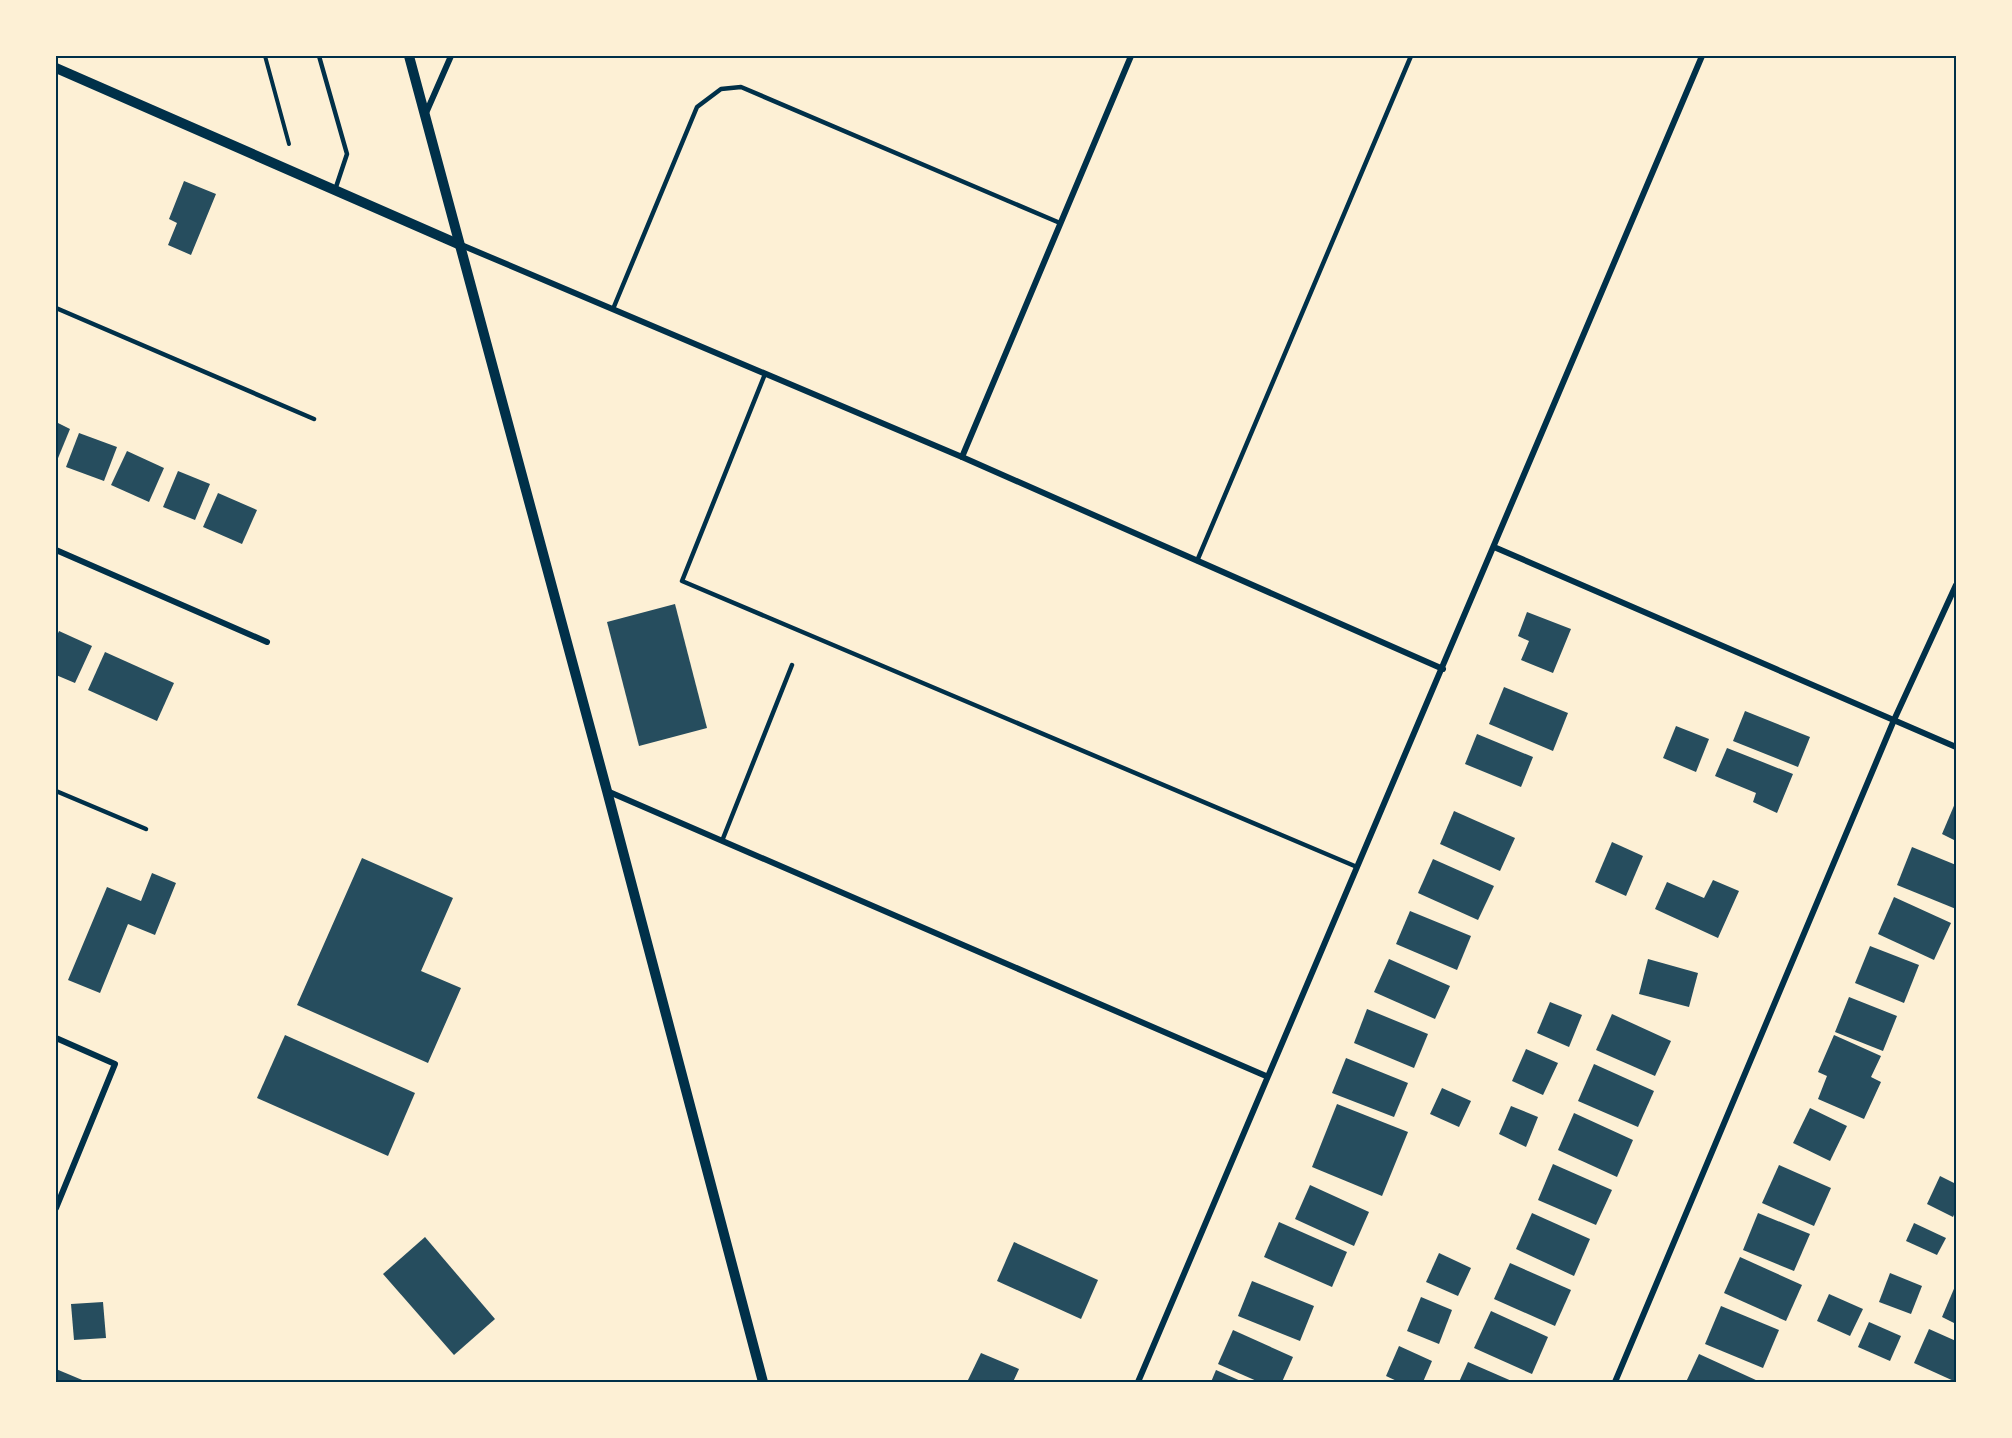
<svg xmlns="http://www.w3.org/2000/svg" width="2012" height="1438" font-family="Lato,sans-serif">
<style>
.building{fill:#264d5e}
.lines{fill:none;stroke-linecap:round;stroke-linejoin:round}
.path{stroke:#003049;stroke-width:4}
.service{stroke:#003049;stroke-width:4.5}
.minor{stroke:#003049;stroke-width:6}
.tertiary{stroke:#003049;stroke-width:10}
.neatline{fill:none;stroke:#003049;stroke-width:2}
</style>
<rect width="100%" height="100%" fill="#fdf0d5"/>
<g class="building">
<polygon points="184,181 216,194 191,255 168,245 177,223 169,219"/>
<polygon points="56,422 70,429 56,463"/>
<polygon points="79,433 117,447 104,481 66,467"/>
<polygon points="127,451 164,468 149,502 111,485"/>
<polygon points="178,471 210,484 195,520 163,507"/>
<polygon points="218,493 257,510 242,544 203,527"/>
<polygon points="675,604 707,728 639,746 607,622"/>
<polygon points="1527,612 1571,629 1553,673 1521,660 1529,641 1518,636"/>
<polygon points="59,631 92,646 75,683 56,675 56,638"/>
<polygon points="105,652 174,683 157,721 88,690"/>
<polygon points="1504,687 1568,713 1553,751 1489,724"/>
<polygon points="1745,711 1810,737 1798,767 1733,741"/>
<polygon points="1676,726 1709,739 1696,772 1663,758"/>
<polygon points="1477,734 1533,757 1521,787 1465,764"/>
<polygon points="1727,748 1793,774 1777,813 1753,802 1756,793 1715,776"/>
<polygon points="1956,801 1956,841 1942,834"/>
<polygon points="1454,811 1515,838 1500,871 1440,844"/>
<polygon points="1612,842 1643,856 1626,896 1595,882"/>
<polygon points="1912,847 1956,865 1956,909 1897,885"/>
<polygon points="362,858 453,898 421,971 461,988 428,1063 297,1005"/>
<polygon points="1433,859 1494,886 1478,920 1418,893"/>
<polygon points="152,873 176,883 155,935 128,924 100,993 68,980 107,887 141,901"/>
<polygon points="1713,880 1739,891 1718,938 1655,909 1667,882 1704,898"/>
<polygon points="1894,897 1951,923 1934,960 1878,934"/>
<polygon points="1410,911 1471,936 1457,970 1396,944"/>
<polygon points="1870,946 1919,965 1904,1003 1855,983"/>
<polygon points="1389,959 1450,986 1435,1019 1374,992"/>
<polygon points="1648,959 1698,973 1689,1007 1639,994"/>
<polygon points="1849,997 1897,1016 1883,1051 1835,1032"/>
<polygon points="1550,1002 1582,1015 1569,1047 1537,1033"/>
<polygon points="1367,1009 1428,1034 1414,1068 1354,1043"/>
<polygon points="1612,1014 1671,1041 1655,1076 1596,1050"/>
<polygon points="285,1035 415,1093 388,1156 257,1098"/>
<polygon points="1834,1035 1881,1056 1871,1077 1881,1082 1864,1119 1818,1099 1827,1076 1818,1072"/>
<polygon points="1526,1049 1558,1063 1543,1095 1512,1081"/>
<polygon points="1346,1058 1408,1083 1394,1117 1332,1093"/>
<polygon points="1594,1064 1654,1091 1638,1127 1578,1101"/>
<polygon points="1442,1088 1471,1101 1459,1127 1430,1114"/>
<polygon points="1337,1104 1408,1132 1382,1196 1312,1167"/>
<polygon points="1511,1106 1538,1117 1526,1147 1499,1134"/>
<polygon points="1810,1108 1847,1126 1830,1161 1793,1143"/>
<polygon points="1574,1113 1633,1140 1617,1177 1558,1150"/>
<polygon points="1553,1164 1612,1190 1596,1225 1538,1200"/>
<polygon points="1779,1165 1831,1188 1814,1226 1762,1203"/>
<polygon points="1940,1176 1956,1184 1956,1210 1953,1217 1927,1204"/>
<polygon points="1310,1185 1369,1212 1354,1246 1295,1219"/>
<polygon points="1532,1213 1590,1239 1574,1276 1516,1249"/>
<polygon points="1758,1213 1810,1234 1794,1271 1743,1250"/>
<polygon points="1279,1222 1347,1252 1332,1287 1264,1257"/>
<polygon points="1914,1223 1946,1238 1937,1255 1906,1241"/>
<polygon points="425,1237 495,1319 454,1355 383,1274"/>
<polygon points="1014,1242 1098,1280 1081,1319 997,1281"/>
<polygon points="1439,1253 1471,1268 1458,1296 1426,1282"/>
<polygon points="1740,1257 1802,1285 1786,1321 1724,1293"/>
<polygon points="1510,1263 1571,1290 1555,1326 1494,1299"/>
<polygon points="1890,1273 1922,1286 1911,1314 1879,1302"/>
<polygon points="1252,1281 1314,1306 1300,1341 1238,1316"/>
<polygon points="1956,1284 1956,1324 1942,1317"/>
<polygon points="1829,1294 1863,1309 1850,1336 1817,1321"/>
<polygon points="1421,1297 1452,1310 1439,1344 1407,1331"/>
<polygon points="103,1302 106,1338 74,1340 71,1304"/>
<polygon points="1721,1306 1779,1330 1763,1368 1705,1344"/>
<polygon points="1491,1311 1548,1337 1532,1374 1474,1348"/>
<polygon points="1869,1322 1901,1336 1890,1361 1858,1347"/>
<polygon points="1929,1329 1956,1341 1956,1382 1914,1363"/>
<polygon points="1233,1330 1293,1357 1282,1382 1259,1382 1218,1364"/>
<polygon points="1399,1346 1432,1361 1423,1382 1399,1382 1386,1376"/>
<polygon points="981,1353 1019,1369 1013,1382 967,1382"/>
<polygon points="1699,1354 1758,1381 1757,1382 1686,1382"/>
<polygon points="1468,1362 1514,1382 1459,1382"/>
<polygon points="56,1369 87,1382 56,1382"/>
<polygon points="1216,1370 1243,1382 1211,1382"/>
</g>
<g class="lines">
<polyline class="path" points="265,56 289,144"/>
<g class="service">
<polyline points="319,56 347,154 335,190"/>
<polyline points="56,308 314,419"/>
<polyline points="613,309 697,107 721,89 741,87 1060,223"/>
<polyline points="765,374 682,581 1357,867"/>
<polyline points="1197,561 1411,56"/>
<polyline points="56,791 146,829"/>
<polyline points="722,841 792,665"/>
</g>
<g class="minor">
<polyline points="426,113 451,56"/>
<polyline points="459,244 962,457 1443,669"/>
<polyline points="962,457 1131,56"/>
<polyline points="1494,547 1956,747"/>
<polyline points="56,550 267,642"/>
<polyline points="607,791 1266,1076"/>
<polyline points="56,1038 115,1064 56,1208"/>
<polyline points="1138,1382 1702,56"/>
<polyline points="1615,1382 1894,720 1956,585"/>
</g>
<g class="tertiary">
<polyline points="409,56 607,791 763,1382"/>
<polyline points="56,68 458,244"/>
</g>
</g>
<rect width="2012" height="1438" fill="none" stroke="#fdf0d5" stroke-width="114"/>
<rect x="57" y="57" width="1898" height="1324" class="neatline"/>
</svg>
